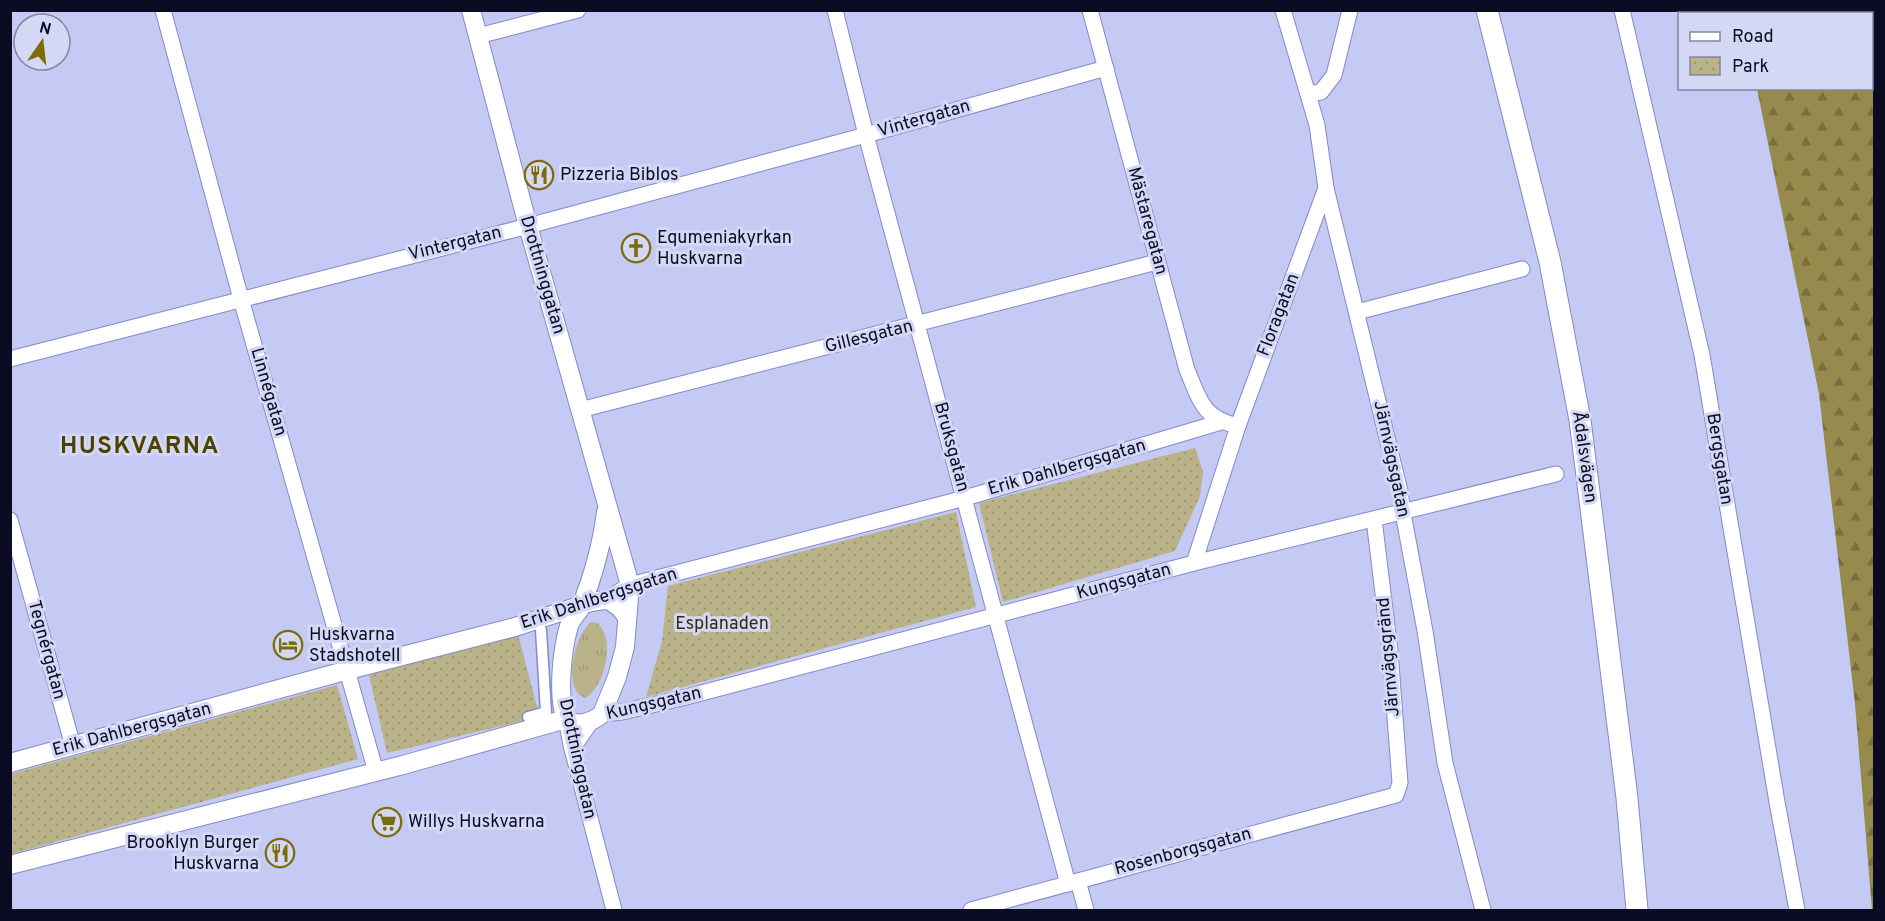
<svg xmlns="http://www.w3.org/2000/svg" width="1885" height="921" font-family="Overpass,sans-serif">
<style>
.grass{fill:url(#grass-tufts)}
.forest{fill:url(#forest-firs)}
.park{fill:url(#park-dots)}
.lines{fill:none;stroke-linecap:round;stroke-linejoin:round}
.pedestrian-casing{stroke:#8389ca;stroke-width:13}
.minor-casing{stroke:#8389ca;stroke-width:17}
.tertiary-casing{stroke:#8389ca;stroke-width:20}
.secondary-casing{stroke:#8389ca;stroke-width:23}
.pedestrian{stroke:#fff;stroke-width:10}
.minor{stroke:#fff;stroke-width:15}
.tertiary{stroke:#fff;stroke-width:18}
.secondary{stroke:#fff;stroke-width:21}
.labels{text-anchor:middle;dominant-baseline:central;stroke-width:6;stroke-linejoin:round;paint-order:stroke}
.street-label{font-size:18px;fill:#0b0c24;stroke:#d4d8f4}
.poi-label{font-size:18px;fill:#0b0c24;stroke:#d4d8f4;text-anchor:start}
.park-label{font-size:18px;fill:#302b0d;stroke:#d4d8f4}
.district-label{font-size:24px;font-weight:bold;letter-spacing:1.5px;fill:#4d4200;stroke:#d4d8f4}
</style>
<defs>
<pattern id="grass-tufts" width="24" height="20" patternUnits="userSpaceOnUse" patternTransform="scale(1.5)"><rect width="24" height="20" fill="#bab288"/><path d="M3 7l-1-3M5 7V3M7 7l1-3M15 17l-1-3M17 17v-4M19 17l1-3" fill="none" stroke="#9f9875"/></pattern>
<pattern id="forest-firs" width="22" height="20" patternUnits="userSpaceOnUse" patternTransform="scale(1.5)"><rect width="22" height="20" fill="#968a4c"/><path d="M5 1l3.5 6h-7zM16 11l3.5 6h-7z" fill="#796f3f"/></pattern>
<pattern id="park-dots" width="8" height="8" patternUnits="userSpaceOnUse" patternTransform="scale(1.5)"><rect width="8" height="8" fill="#bab288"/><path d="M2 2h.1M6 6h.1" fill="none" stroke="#9f9875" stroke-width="1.8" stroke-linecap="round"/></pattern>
</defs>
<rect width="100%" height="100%" fill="#c4caf4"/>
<path class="grass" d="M591,622L597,623C616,637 605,688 585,698C561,689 575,635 591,622Z"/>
<polygon class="forest" points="1741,11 1874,11 1874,910 1872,910 1855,704 1819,394 1757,89 1872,88 1872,14 1742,14"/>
<g class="park">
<polygon points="1195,448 1203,472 1200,496 1175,551 1003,602 979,503"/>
<polygon points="956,512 976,607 646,697 662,641 668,586"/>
<polygon points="518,634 538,711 522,715 523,721 387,753 369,675"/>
<polygon points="337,685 358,759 11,854 11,774"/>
</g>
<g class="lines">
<g class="pedestrian-casing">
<polyline id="pedestrian" points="528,717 546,712 541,630"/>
</g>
<g class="minor-casing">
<g id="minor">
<polyline points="163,10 241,299 376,772"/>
<polyline points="835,10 866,135 1068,884"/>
<path d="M1090,10L1187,370C1200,400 1202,418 1238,426L1326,188"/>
<polyline points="1283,10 1317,125 1326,188 1400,491 1403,513 1425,631 1445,763 1483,910"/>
<polyline points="1622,10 1702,355 1777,802 1797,910"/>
<polyline points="478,36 578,10"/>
<polyline points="1308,94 1321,92 1334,75 1350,10"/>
<polyline points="1357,312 1522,269"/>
<polyline points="10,359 528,226 866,135 1106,68"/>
<polyline points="580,410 1157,262"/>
<polyline points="10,520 73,746"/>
<polyline points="1194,563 1556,474"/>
<polyline points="605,600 630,585 965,498 1221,422"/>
<polyline points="602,714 622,712 690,696 1194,563 1238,426"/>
<polyline points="566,719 571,745 614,910"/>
<polyline points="572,749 593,719"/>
<polyline points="1078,881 1086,910"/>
<polyline points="971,910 1396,795 1400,783 1390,651 1374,519"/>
</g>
</g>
<g class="tertiary-casing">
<g id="tertiary">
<path d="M566,719C557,697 562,649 569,626C571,619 577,614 581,607C584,600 586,592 589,585C597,561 603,537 606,512"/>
<polyline points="10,763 348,670 515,627 591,602 605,600 610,601 620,608 627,617"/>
<path d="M10,865L403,765L566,719C577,728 592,722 602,714L617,677L625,647L630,585L528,226L471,10"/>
</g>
</g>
<g class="secondary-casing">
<polyline id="secondary" points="1487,10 1550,262 1580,420 1627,798 1637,910"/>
</g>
<use href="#pedestrian" class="pedestrian"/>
<use href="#minor" class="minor"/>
<use href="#tertiary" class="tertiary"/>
<use href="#secondary" class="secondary"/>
</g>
<defs>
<g id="restaurant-ring" transform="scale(1.5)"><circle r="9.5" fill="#d4d8f4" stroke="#7c6c07" stroke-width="1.5"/><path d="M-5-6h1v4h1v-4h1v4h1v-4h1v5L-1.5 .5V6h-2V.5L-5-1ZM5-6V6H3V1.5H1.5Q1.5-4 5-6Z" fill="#7c6c07"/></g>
<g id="church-ring" transform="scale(1.5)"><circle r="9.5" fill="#d4d8f4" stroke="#7c6c07" stroke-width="1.5"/><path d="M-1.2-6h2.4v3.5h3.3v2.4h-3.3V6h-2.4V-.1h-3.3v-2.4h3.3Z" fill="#7c6c07"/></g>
<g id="hotel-ring" transform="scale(1.5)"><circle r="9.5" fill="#d4d8f4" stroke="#7c6c07" stroke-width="1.5"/><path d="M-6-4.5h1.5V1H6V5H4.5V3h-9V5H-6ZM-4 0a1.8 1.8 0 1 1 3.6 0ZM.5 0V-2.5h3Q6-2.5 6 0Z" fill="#7c6c07"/></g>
<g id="supermarket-ring" transform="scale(1.5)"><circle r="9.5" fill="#d4d8f4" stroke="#7c6c07" stroke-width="1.5"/><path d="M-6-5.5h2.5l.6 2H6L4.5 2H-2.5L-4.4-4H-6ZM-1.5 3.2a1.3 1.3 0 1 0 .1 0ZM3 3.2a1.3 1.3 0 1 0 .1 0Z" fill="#7c6c07"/></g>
</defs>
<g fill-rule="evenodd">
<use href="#restaurant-ring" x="539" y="175"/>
<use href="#church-ring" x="636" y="248"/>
<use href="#hotel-ring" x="288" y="645"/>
<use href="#supermarket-ring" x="387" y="822"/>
<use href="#restaurant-ring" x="280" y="853"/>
</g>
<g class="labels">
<g class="street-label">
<text transform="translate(924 119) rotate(-16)">Vintergatan</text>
<text transform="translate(1147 221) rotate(75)">Mästaregatan</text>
<text transform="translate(455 244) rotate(-14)">Vintergatan</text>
<text transform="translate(542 275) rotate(74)">Drottninggatan</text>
<text transform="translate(1279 315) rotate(-69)">Floragatan</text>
<text transform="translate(869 337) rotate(-14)">Gillesgatan</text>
<text transform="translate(268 392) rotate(74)">Linnégatan</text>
<text transform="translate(951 447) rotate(75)">Bruksgatan</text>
<text transform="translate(1584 457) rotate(82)">Ådalsvägen</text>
<text transform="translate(1391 459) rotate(78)">Järnvägsgatan</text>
<text transform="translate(1719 459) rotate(81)">Bergsgatan</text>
<text transform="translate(1067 468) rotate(-16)">Erik Dahlbergsgatan</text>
<text transform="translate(1124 582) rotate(-15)">Kungsgatan</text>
<text transform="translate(599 599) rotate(-18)">Erik Dahlbergsgatan</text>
<text transform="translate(46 650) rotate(75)">Tegnérgatan</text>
<text transform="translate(1389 657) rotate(-95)">Järnvägsgränd</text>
<text transform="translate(654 704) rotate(-13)">Kungsgatan</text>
<text transform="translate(132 730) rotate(-15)">Erik Dahlbergsgatan</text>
<text transform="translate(577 759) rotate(78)">Drottninggatan</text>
<text transform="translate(1183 852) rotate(-15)">Rosenborgsgatan</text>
</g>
<g class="poi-label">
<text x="560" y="175">Pizzeria Biblos</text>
<text x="657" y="238">Equmeniakyrkan<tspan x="657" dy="21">Huskvarna</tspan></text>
<text x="309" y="635">Huskvarna<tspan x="309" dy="21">Stadshotell</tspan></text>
<text x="408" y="822">Willys Huskvarna</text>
<text x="259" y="843" text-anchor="end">Brooklyn Burger<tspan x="259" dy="21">Huskvarna</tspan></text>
</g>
<g class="park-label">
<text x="722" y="624">Esplanaden</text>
</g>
<g class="district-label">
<text x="140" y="447">HUSKVARNA</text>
</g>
</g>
<rect width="1885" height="921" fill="none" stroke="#0b0c24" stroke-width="24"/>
<rect x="1678" y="12" width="195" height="78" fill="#d4d8f4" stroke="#8486a1" stroke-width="1.5"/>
<rect x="1690" y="32" width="30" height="9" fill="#ffffff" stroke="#8486a1" stroke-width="1.5"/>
<text x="1732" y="42" font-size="18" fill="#0b0c24">Road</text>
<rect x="1690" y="57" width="30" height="18" fill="url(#park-dots)" stroke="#8486a1" stroke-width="1.5"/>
<text x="1732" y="72" font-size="18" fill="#0b0c24">Park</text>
<g transform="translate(42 42) rotate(14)"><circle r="28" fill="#d4d8f4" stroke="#8486a1" stroke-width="1.5"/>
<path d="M0-4.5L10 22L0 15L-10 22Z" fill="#7c6c07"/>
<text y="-9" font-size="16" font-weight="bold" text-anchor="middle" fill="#0b0c24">N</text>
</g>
</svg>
